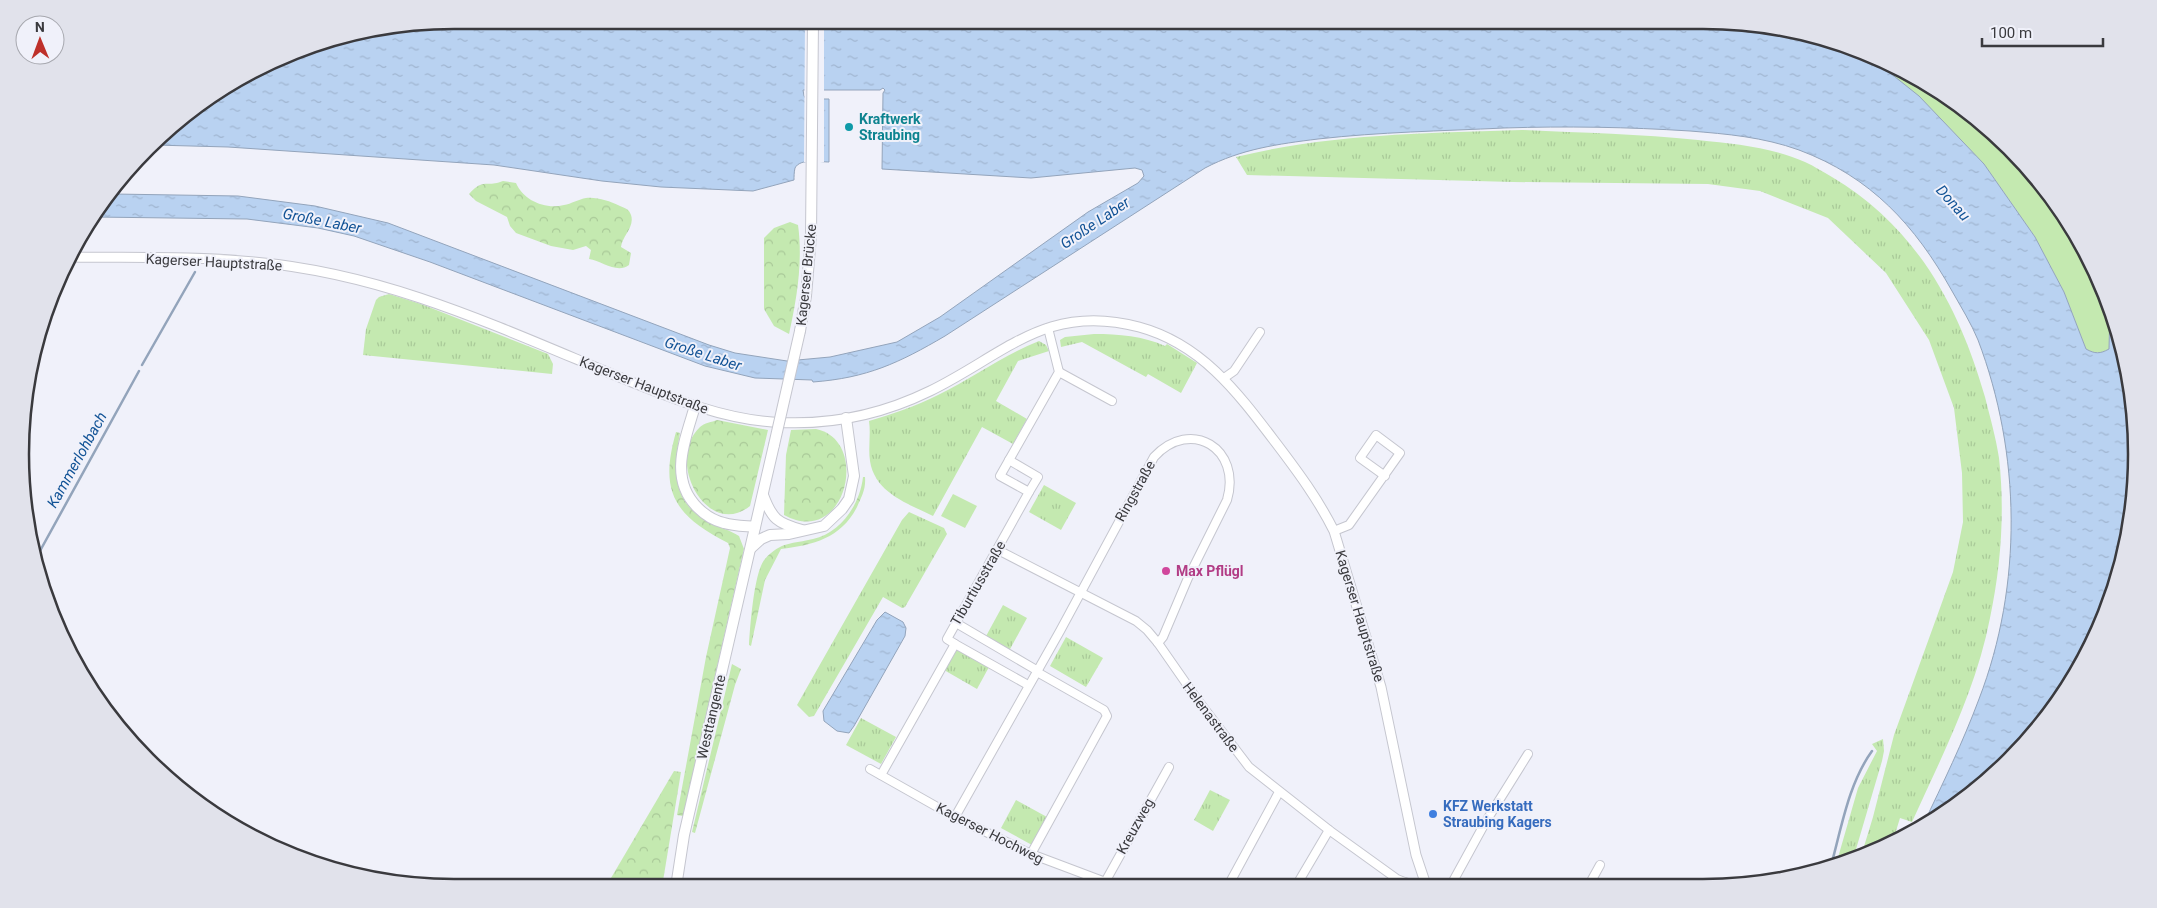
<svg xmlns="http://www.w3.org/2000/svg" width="2157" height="908" font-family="Roboto,sans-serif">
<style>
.grass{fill:url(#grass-tufts)}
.forest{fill:url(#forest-crowns)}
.park{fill:#c4e9b0}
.water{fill:url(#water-ripples);stroke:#93a4bb}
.pier{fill:#f0f1fa}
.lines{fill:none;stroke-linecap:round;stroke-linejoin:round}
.stream{stroke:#93a4bb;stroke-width:2.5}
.minor-casing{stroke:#c5c6cf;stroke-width:10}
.tertiary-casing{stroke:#c5c6cf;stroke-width:11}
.secondary-casing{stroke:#c5c6cf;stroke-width:12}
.minor{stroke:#fff;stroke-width:8}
.tertiary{stroke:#fff;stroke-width:9}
.secondary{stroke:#fff;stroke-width:10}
.secondary-bridge-casing{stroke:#c5c6cf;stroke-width:12;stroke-linecap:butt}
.secondary-bridge{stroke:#fff;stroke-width:10}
.culture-dot{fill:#0f9aa8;stroke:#f0f1fa;stroke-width:2}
.hotel-dot{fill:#d1479c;stroke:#f0f1fa;stroke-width:2}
.shop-dot{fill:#3f7fe0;stroke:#f0f1fa;stroke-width:2}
.labels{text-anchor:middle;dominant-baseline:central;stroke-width:4;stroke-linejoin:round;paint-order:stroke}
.culture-label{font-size:14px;font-weight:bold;fill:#0d838f;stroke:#f0f1fa;text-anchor:start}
.street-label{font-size:14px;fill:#3a3a3e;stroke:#f0f1fa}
.hotel-label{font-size:14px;font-weight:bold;fill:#b23c85;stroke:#f0f1fa;text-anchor:start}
.shop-label{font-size:14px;font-weight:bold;fill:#366cbe;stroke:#f0f1fa;text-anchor:start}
.water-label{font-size:15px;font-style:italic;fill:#125396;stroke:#f0f1fa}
.rim{fill:none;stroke:#3a3a3e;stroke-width:2.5}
</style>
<defs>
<pattern id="grass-tufts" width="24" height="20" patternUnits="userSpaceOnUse" patternTransform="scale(1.25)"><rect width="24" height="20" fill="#c4e9b0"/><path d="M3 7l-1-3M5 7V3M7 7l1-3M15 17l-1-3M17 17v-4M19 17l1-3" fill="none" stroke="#a9c998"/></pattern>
<pattern id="forest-crowns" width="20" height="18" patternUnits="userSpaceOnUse" patternTransform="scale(1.25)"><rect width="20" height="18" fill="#c4e9b0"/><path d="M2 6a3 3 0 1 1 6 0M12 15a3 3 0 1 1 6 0" fill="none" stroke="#a9c998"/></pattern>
<pattern id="water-ripples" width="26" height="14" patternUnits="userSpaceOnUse" patternTransform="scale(1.25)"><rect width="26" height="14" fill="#b9d2f1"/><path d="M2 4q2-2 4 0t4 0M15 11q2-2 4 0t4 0" fill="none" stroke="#a0b5d0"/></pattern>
</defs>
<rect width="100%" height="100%" fill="#f0f1fa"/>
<g class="grass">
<path d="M1522,130C1581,133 1640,134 1698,140C1736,144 1770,147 1805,162C1814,166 1823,172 1832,177C1916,227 1959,306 1985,397C1990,417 1996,438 1999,458C2005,511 2001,566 1990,618C1976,690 1942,756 1912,822L1900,818L1892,844L1862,853L1873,817L1894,735L1953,572L1963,522L1962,473L1954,408L1929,340L1886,273L1828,218L1760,191L1708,184L1513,182L1247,175L1236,157C1329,134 1426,133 1522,130Z"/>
<polygon points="389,294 421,304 548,354 553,364 552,374 363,355 366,329 376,300 379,297"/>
<path d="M1094,334C1119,334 1143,336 1165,346L1167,344L1197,363L1181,393L1148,374L1146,377L1082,342L1061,347L1060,340L1065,337Z"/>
<path d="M1039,341L1046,345L1049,351L1018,361L996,401L1027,419L1013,444L982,427L933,516C907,503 875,493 870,461C868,448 871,434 869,421C893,414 916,406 938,395C973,378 1003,355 1039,341Z"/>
<polygon points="1044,485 1076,503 1061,530 1029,512"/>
<polygon points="909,512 944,528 947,534 905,607 902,608 883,597 814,716 809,717 797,705 902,520"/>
<polygon points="1003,605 1027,618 1009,651 985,638"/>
<polygon points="1066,637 1103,658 1086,687 1050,666"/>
<polygon points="955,651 960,651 989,667 977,689 944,670"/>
<polygon points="861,718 896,737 881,764 846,745"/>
<polygon points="1883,739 1884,751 1882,761 1854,856 1837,861 1858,788 1877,751 1872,744"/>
<polygon points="1210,790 1230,800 1213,831 1194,820"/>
<polygon points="1016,800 1047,817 1032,845 1001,828"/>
</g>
<g class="forest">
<path d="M503,181L516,183C523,200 545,210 564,205C571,204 579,199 586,198C598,197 609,201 620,206C625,208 629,209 631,215C635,227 622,236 621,247L631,253L629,265C617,274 602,261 589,259L591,250L586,246L573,250L551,246L516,233L510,226L507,217L476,201L469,194C484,177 486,188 503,181Z"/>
<path d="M790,222L798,225C803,261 797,298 789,334L774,326L764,309V238L774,228Z"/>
<path d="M717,420L768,430L750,506C708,540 664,461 700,427C704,423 712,422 717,420Z"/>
<path d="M816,429C871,440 846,549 784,515L786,455L791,430Z"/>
<path d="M676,432L680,433C673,471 672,504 711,523C720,528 730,530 739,536L744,549L683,816L677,815L706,657L730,548L728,543C674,515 659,492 676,432Z"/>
<path d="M863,477H865C866,489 862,496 857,507C841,538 814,545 781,549L765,580L751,646L749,645C750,627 754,571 765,559C781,541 793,544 813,539C841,533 860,504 863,477Z"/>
<polygon points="732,664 741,669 735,685 695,833 692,832"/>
<polygon points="674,771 681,772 662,887 624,888 611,878"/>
</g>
<g class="park">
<path d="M1865,53L1920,78L1989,128L2047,190L2092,262L2110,309L2109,349C2100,354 2095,354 2086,349L2064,292L2035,237L1984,164L1919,97Z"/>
<polygon points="953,494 977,506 965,528 941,516"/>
</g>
<g class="water">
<path d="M454,20H1703L1843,43L1865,53L1919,96L1984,164L2035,237L2064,292L2086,349C2095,354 2100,354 2109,349L2110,309L2122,342L2136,426L2133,511L2114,594L2064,695L1989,780L1923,825C1943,783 1963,742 1979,699C2023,585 2021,453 1978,340C1971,323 1961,307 1952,291C1915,225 1871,177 1799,150C1763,137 1727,134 1690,131C1628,127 1566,126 1504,128C1441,131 1380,132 1318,139C1278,144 1241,149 1205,168L945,336C899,363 867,378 813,382L812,380L755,378L705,366L430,262L354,236L318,228L247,219L95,217L114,194L238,196L315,206L388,223L709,345L735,353L787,361L830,357L897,342L940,317L1088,212L1138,183L1144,176L1142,170L1135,168L1031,178L882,169L883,93L885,90L883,88L880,90H803L804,96L806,99H829V162C820,162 800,158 795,168C794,172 794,177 794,180L753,191L661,187L602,181L494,165L228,147L154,145L168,128L237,78L314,43Z"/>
<polygon points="885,612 903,622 906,628 905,636 854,726 849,733 837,731 824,721 823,711 877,620"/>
</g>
<polygon class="pier" points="805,20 824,20 824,92 806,93 807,96 824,96 824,162 804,162"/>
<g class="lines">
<g class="stream">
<polyline points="142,365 195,272"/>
<polyline points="35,560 139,371"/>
<path d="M1832,862C1842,825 1849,783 1872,751"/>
</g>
<g class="minor-casing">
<g id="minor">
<polyline points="1059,372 1112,401"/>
<polyline points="1224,378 1234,371 1260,332"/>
<polyline points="1009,460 1038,477 1029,492"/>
<polyline points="1334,531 1349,525 1400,453 1376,435 1360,458 1385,476"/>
<path d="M998,550L1136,621L1147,630L1158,643L1197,699L1249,767L1329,830L1397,879C1406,883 1415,886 1425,883"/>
<polyline points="956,623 1038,671"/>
<polyline points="955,644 1028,685"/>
<polyline points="870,769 955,817 1031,854 1116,886"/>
<polyline points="881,775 955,644 947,639 1029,492 1000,476 1059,372 1048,328"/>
<path d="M955,817L1060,631L1154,457C1191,417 1242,449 1227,500L1188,578L1163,637L1158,643"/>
<polyline points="1031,854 1107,716 1104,710 1037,672"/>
<polyline points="1104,884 1169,767"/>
<polyline points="1451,885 1485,823 1528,754"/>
<polyline points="1589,885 1600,865"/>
<polyline points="1228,886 1279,792"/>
<polyline points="1296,886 1329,830"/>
</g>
</g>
<g class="tertiary-casing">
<path id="tertiary" d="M71,257C131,258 194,256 254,262C311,267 366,280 420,298C489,321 556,351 624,379C672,398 720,418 772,422C826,426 881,415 930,391C1004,355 1047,302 1139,327C1202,344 1238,393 1276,443C1298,472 1318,499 1334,531L1381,687L1416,855L1426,885"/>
</g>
<g class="secondary-casing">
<g id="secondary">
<polyline points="800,331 806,296 811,236 813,20"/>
<path d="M695,406C685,440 668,479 698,508C705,515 715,521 724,523C734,526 745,526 755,527"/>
<path d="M763,495C772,519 777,523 802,530"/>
<polyline points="751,548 761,539 770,535 789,534 824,526 842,509 849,499 854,476 846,418"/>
<polyline points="676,887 684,835 774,445"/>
</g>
</g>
<use href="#minor" class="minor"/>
<use href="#tertiary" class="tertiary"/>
<use href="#secondary" class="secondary"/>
<g class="secondary-bridge-casing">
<polyline id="secondary-bridge" points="774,445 800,331"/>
</g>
<use href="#secondary-bridge" class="secondary-bridge"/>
</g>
<circle class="culture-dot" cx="849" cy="127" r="5"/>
<circle class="hotel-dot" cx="1166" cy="571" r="5"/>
<circle class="shop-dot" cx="1433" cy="814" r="5"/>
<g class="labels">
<g class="culture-label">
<text x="859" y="119">Kraftwerk<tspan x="859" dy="16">Straubing</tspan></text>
</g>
<g class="street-label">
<text transform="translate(214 262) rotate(3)">Kagerser Hauptstraße</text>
<text transform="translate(806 275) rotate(-84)">Kagerser Brücke</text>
<text transform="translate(644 385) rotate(21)">Kagerser Hauptstraße</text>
<text transform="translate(1135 491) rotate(-61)">Ringstraße</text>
<text transform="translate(978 583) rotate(-60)">Tiburtiusstraße</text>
<text transform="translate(1360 616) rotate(73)">Kagerser Hauptstraße</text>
<text transform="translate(711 717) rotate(-77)">Westtangente</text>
<text transform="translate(1211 717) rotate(53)">Helenastraße</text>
<text transform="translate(1135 826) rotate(-61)">Kreuzweg</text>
<text transform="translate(990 833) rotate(27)">Kagerser Hochweg</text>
</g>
<g class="hotel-label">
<text x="1176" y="571">Max Pflügl</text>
</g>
<g class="shop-label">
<text x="1443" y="806">KFZ Werkstatt<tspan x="1443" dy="16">Straubing Kagers</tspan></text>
</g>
<g class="water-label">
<text transform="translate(1953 203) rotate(48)">Donau</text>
<text transform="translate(322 221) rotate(11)">Große Laber</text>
<text transform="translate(1095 223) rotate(-34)">Große Laber</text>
<text transform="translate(703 354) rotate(18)">Große Laber</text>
<text transform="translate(77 460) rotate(-61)">Kammerlohbach</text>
</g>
</g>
<path d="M0 0H2157V908H0ZM454 29H1703A425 425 0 0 1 2128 454V454A425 425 0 0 1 1703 879H454A425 425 0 0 1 29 454V454A425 425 0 0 1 454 29Z" fill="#e1e2eb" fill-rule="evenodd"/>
<path class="rim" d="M454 29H1703A425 425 0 0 1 2128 454V454A425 425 0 0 1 1703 879H454A425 425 0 0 1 29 454V454A425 425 0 0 1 454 29Z"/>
<g transform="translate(40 40) rotate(359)"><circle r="24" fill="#f0f1fa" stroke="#a7a8af"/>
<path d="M0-4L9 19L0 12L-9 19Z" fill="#be302a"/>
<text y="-8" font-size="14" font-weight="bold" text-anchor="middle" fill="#3a3a3e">N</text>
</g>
<path d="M1982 38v8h121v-8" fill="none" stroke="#3a3a3e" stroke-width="2.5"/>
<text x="1990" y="38" font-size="15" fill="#3a3a3e" stroke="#f0f1fa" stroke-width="4" paint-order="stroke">100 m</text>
</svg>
